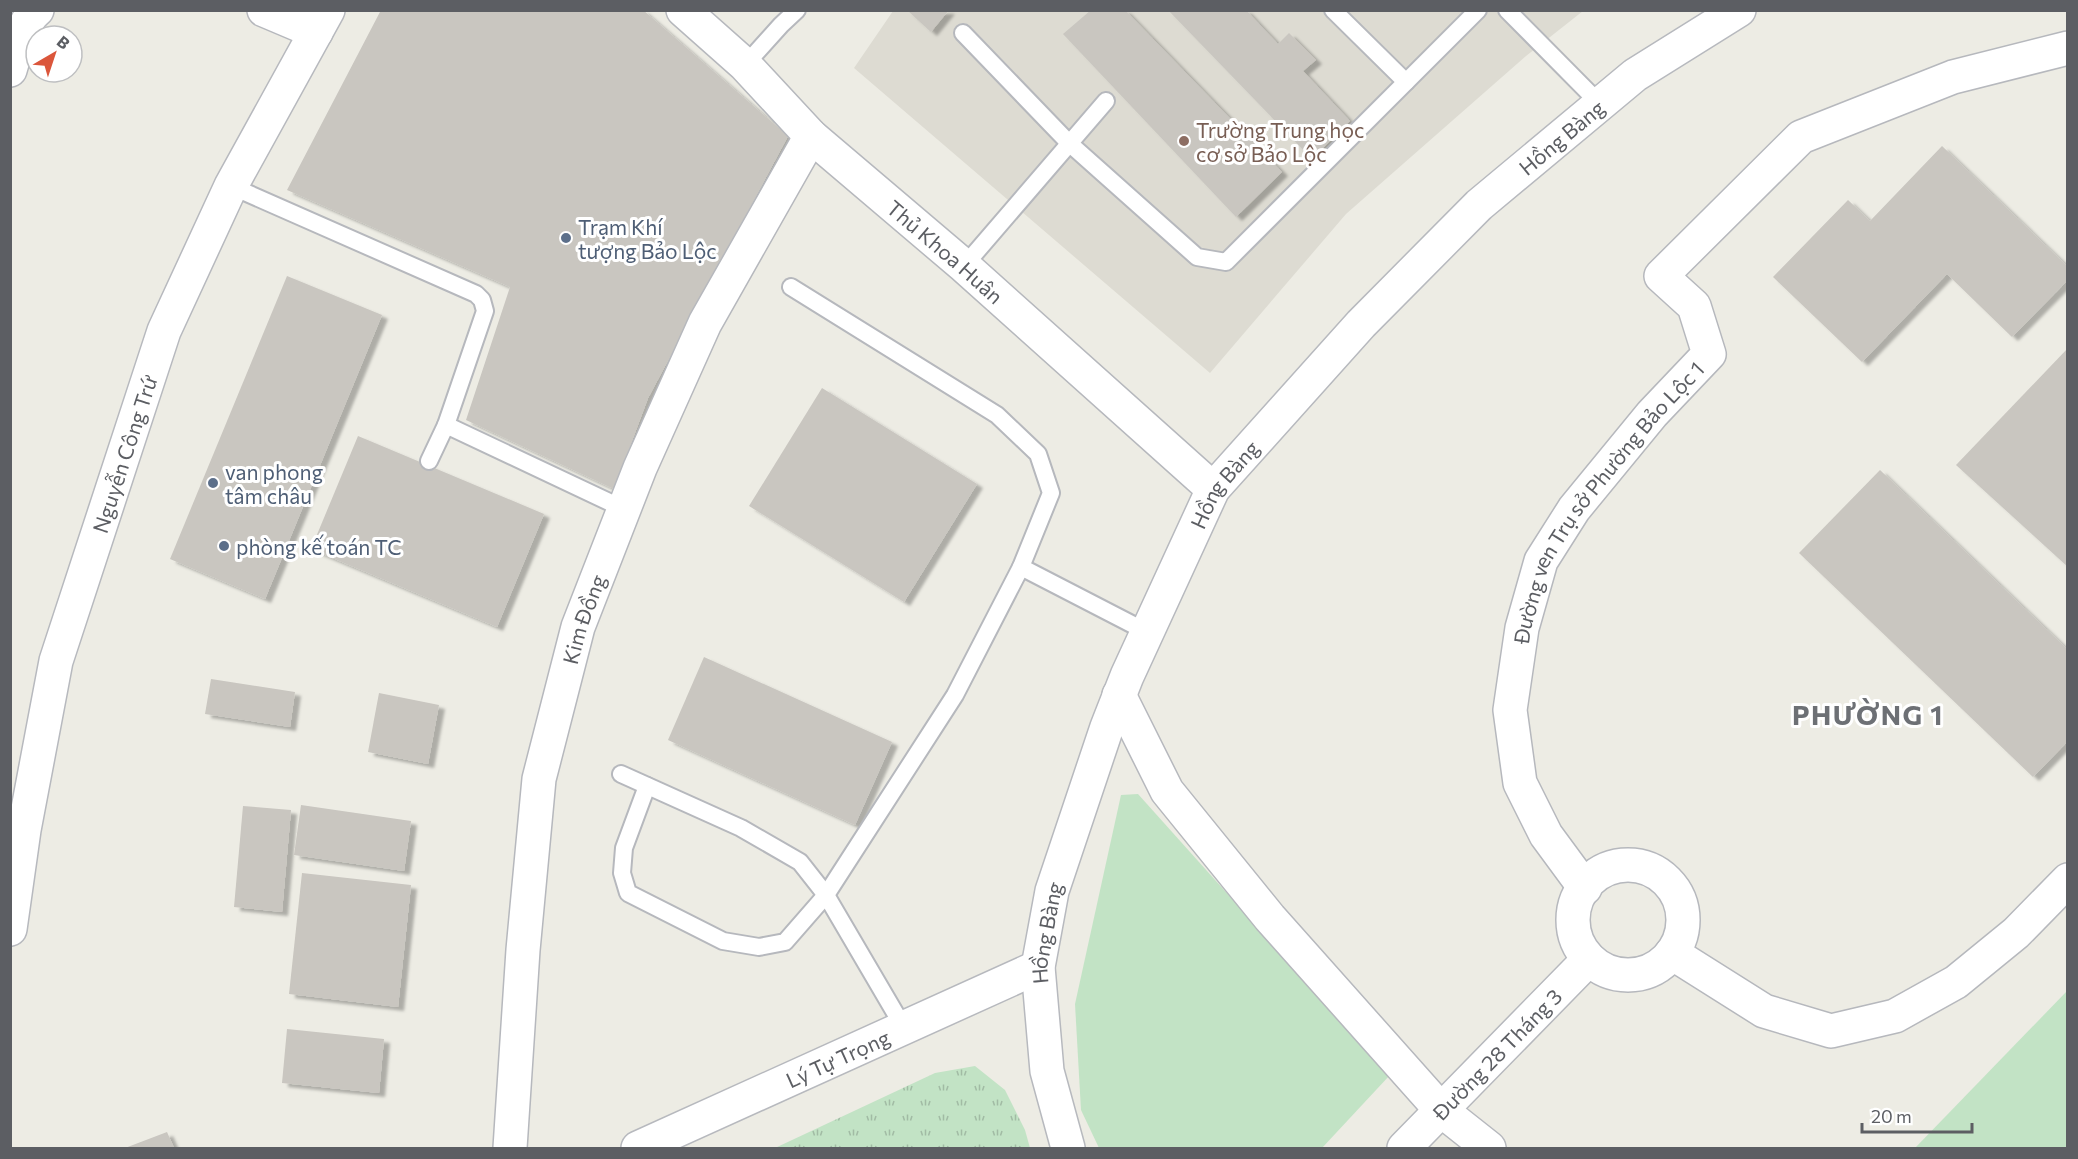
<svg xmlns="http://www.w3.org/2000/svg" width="2078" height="1159" font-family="Commissioner,sans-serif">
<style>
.education{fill:#dddbd2}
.green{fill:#c2e3c5}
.park{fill:url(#park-tufts)}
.building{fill:#c9c6c0;filter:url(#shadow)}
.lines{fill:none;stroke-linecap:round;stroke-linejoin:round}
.lane-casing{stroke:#b6b8bd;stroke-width:20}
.street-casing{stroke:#b6b8bd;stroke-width:36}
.secondary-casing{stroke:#b7b9be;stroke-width:36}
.lane{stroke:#fff;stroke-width:16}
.street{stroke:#fff;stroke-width:33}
.secondary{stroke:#fff;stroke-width:33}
.education-dot{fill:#8d6e63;stroke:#fff;stroke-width:2}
.service-dot{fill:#5c6f8a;stroke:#fff;stroke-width:2}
.labels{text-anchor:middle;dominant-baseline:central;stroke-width:6;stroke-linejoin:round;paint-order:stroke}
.education-label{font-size:21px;fill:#785e54;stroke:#fff;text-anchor:start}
.street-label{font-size:21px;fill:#5c5e63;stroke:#fff}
.service-label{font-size:21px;fill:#4e5e75;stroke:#fff;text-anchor:start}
.district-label{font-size:27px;font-weight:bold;letter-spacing:1.5px;fill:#6d7075;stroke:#fff}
</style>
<defs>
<pattern id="park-tufts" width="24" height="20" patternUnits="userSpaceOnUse" patternTransform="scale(1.5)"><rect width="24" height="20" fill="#c2e3c5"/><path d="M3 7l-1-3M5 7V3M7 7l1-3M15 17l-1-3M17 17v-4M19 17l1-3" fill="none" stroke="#a1bba4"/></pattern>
<filter id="shadow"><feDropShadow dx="6" dy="4" stdDeviation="1.5" flood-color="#0004"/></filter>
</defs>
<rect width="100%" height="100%" fill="#edece4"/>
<polygon class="education" points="893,11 1583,11 1526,56 1346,214 1210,373 854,68"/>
<g class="green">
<polygon points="1138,794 1390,1075 1322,1148 1099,1148 1081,1110 1075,1004 1121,795"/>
<polygon points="2067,991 2067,1148 1915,1148"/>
</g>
<polygon class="park" points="975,1066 1005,1090 1025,1130 1030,1148 775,1148 935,1073"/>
<g class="building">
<polygon points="381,10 643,10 788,136 648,398 614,489 466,420 510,287 287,190"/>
<polygon points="907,10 949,10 931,32"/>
<polygon points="1091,10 1125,10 1282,172 1236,217 1063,34"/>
<polygon points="1168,10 1246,10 1278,44 1289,33 1316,60 1303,71 1350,121 1312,159"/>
<polygon points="1942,146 2068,267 2068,280 2012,337 1947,274 1862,362 1773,277 1848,200 1870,221"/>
<polygon points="287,276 382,315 265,599 170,559"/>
<polygon points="2068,348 2068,567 1956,465"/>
<polygon points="822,388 977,484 904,602 749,506"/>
<polygon points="358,436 544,514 497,627 311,549"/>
<polygon points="1880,470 2068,650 2068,741 2033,777 1799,553"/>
<polygon points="704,657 892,742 855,825 668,740"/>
<polygon points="211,679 295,692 290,727 205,714"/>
<polygon points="379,693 439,705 428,764 368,752"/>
<polygon points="301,805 411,821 404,871 294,855"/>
<polygon points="243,806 291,810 282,912 234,907"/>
<polygon points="302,873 411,885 398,1007 289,994"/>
<polygon points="287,1029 384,1039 379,1093 282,1083"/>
<polygon points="167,1132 174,1148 125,1148"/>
</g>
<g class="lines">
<g class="lane-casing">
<g id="lane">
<polyline points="1333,10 1406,82"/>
<polyline points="1507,10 1600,104"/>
<polyline points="963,33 1069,143 1197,257 1226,262 1478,10"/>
<polyline points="745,65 781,25 797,10"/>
<polyline points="231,186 476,294 482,300 485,311 446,425 429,461"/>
<polyline points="964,266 1106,101"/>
<polyline points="446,425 624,509"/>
<polyline points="1021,567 1147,632"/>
<polyline points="621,774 741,828 800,862 826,895 904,1028"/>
<polyline points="647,786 624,848 622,873 628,893 723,941 759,947 785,942 826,895 955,695 1021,567 1051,493 1038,454 997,415 791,287"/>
</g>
</g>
<g class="street-casing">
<g id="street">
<polyline points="264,10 316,32"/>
<path id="s1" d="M683,10L745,65L811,136L964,266L1213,489"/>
<path d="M10,70C15,53 23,20 37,10"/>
<polyline points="1119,695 1167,791 1270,918 1441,1110 1489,1148"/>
<circle cx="1628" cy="920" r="55"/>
<path id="s2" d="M1585,888L1546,835L1520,783L1510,710L1522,628L1541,561L1574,509L1652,414L1709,354L1694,306L1661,276L1801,137L1953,77L2068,48"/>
<polyline points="1672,953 1764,1011 1831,1031 1895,1016 1956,982 2016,933 2068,880"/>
<path id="s3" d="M510,1148L523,950L539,779L578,627L640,468L705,323L811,136"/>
<path id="s4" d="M1404,1148L1589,959"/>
</g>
</g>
<g class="secondary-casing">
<g id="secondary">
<path id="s5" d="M10,929L24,830L56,661L164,331L231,186L328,10"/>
<path id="s6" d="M638,1148L1038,967"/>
<path id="s7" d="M1068,1148L1047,1071L1038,967L1052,891L1107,727L1127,676L1213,489L1361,324L1479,205L1635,75L1739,10"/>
</g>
</g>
<use href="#lane" class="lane"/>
<use href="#street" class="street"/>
<use href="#secondary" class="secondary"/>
</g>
<circle class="education-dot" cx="1184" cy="141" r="6"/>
<g class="service-dot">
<circle cx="566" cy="238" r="6"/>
<circle cx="213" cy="483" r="6"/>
<circle cx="224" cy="546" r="6"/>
</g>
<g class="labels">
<g class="education-label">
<text x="1196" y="129">Trường Trung học<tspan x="1196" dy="24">cơ sở Bảo Lộc</tspan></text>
</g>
<g class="street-label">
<text stroke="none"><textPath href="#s7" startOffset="1191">Hồng Bàng</textPath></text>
<text stroke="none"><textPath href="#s1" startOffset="357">Thủ Khoa Huân</textPath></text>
<text stroke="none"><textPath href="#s5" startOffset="490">Nguyễn Công Trứ</textPath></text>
<text stroke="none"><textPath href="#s7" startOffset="705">Hồng Bàng</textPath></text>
<text stroke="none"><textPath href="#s2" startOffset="434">Đường ven Trụ sở Phường Bảo Lộc 1</textPath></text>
<text stroke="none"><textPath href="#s3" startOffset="536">Kim Đồng</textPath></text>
<text stroke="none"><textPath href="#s7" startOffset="219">Hồng Bàng</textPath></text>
<text stroke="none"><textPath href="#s4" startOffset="132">Đường 28 Tháng 3</textPath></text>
<text stroke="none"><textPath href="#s6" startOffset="219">Lý Tự Trọng</textPath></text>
</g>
<g class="service-label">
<text x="578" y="226">Trạm Khí<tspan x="578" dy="24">tượng Bảo Lộc</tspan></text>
<text x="225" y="471">van phong<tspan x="225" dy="24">tâm châu</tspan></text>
<text x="236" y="546">phòng kế toán TC</text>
</g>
<g class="district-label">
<text x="1868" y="714">PHƯỜNG 1</text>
</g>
</g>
<rect width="2078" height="1159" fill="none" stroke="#5c5e63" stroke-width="24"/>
<g transform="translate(54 54) rotate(39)"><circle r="28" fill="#ffffff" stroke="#bebfc1" stroke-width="1.5"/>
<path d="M0-4.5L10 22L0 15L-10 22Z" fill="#db563b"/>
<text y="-9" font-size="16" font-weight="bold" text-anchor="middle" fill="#5c5e63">B</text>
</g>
<path d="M1862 1123v9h110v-9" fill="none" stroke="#5c5e63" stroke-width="3"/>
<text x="1871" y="1123" font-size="18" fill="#5c5e63" stroke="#ffffff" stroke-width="4.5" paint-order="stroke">20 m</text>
</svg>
